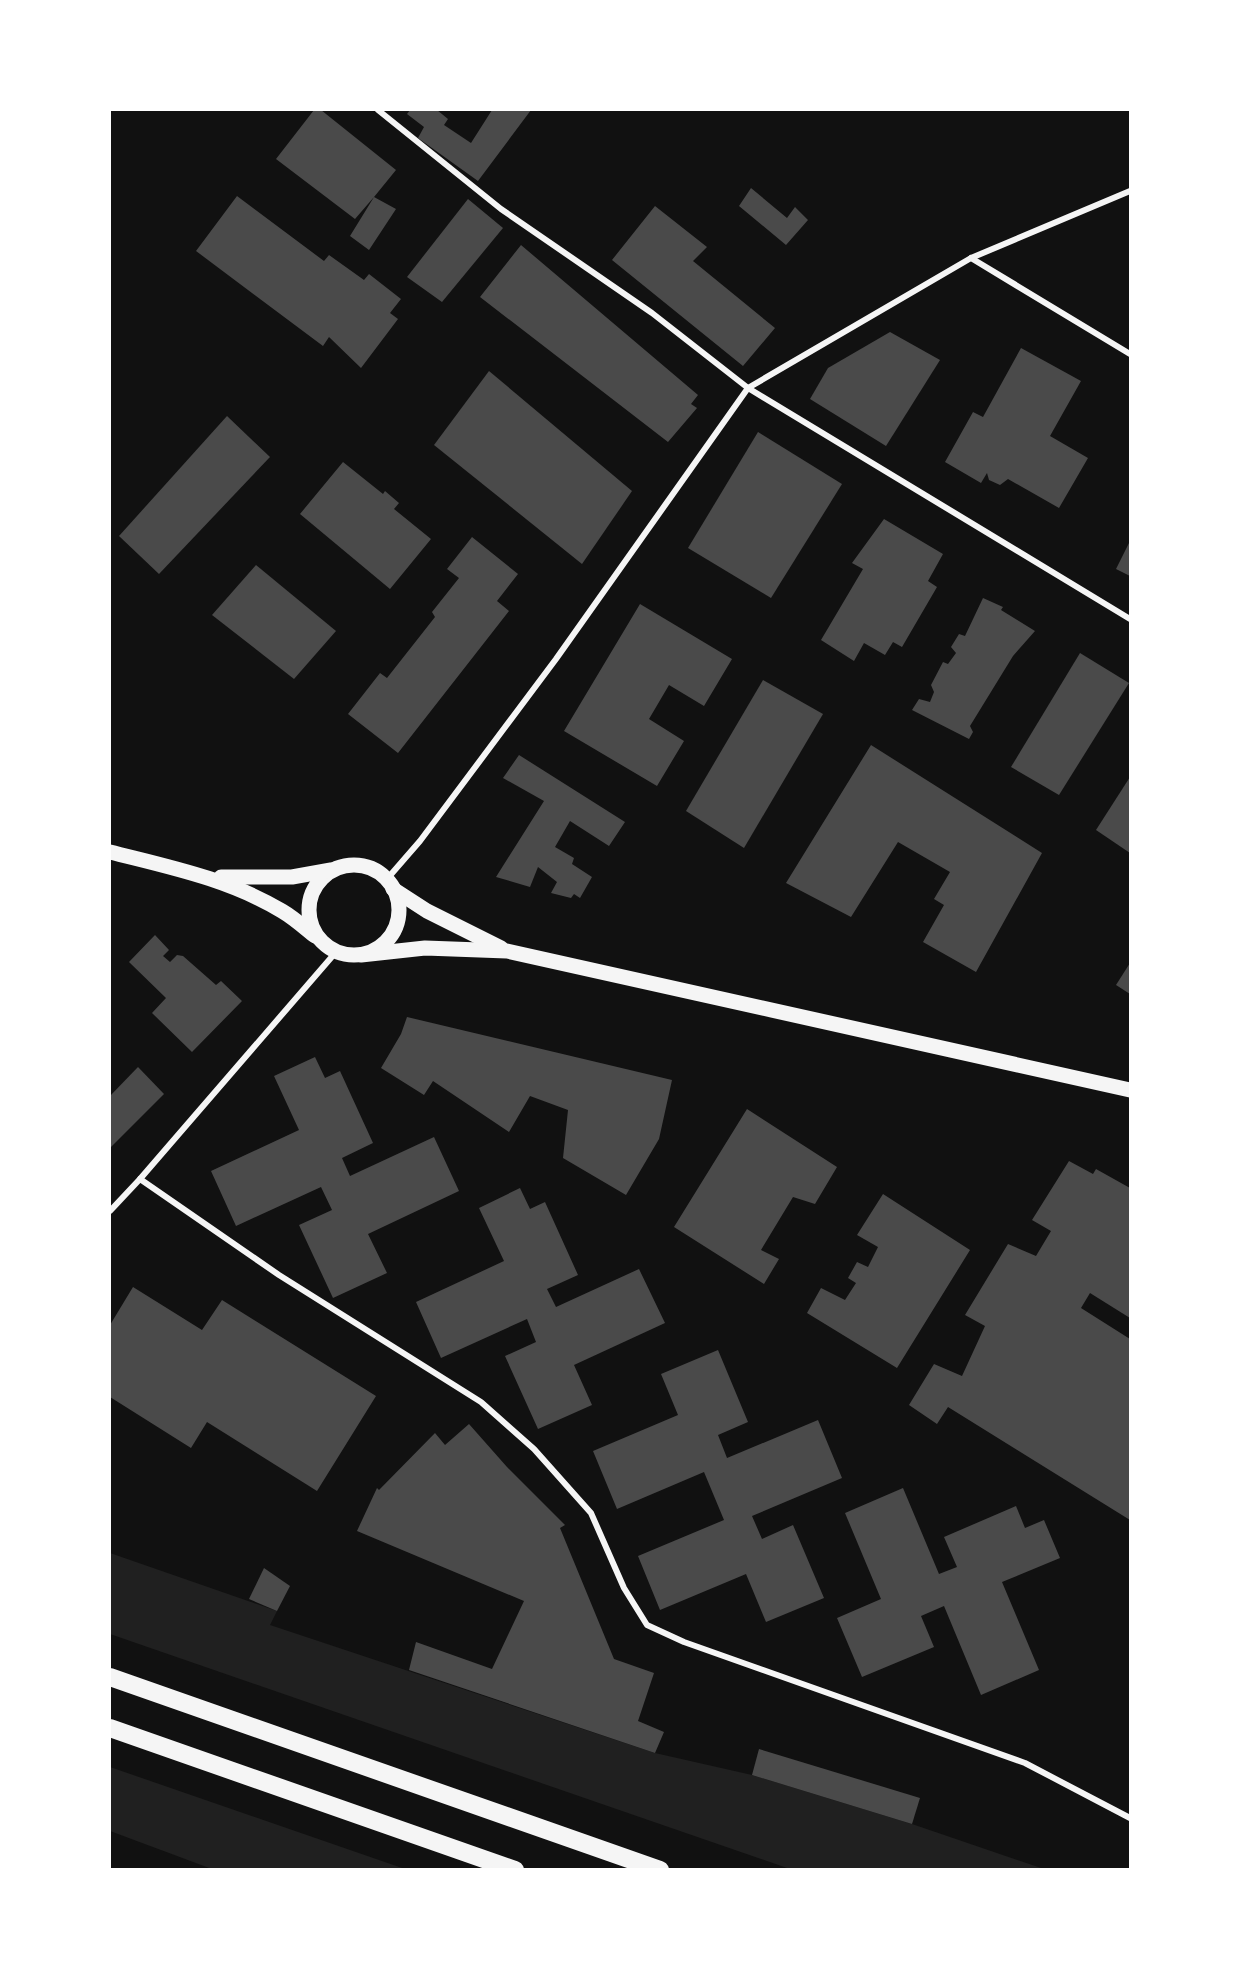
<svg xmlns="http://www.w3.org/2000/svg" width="1240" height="1979" font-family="Raleway,sans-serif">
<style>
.green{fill:#202020}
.building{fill:#4a4a4a}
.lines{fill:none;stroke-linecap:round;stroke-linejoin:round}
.minor{stroke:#f5f5f5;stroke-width:6}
.primary{stroke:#f5f5f5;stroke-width:15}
.motorway{stroke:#f5f5f5;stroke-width:18}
</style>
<rect width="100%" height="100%" fill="#111"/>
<g class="green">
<polygon points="110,1553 277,1611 270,1625 655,1753 752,1775 912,1824 1044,1869 790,1869 110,1634"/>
<polygon points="110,1767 405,1869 212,1869 110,1831"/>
</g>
<g class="building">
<polygon points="314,110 321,110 396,170 374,197 396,209 369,250 350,236 374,197 355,219 276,159"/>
<polygon points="410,110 437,110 448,119 444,125 471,143 492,110 531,110 478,181 418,138 424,127 407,114"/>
<polygon points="751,188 787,218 795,207 808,220 786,245 739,206"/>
<polygon points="237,196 324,261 329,255 364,280 369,274 401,299 390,313 398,319 361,368 329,337 323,346 196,251"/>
<polygon points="468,199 503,228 442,302 407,277"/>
<polygon points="655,206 707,247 693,261 775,328 743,366 612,260"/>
<polygon points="521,245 698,395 691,404 697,408 668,442 480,297"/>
<polygon points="890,332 940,360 886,446 810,399 828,368"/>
<polygon points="1021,348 1081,381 1050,436 1088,458 1059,508 1008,479 1000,485 989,480 987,473 981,483 945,462 973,412 983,417"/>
<polygon points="489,371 632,491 582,564 434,445"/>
<polygon points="227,416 270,457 159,574 119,536"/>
<polygon points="758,432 842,484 771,598 688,548"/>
<polygon points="343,462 383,494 385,491 399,503 394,509 431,539 390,589 300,514"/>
<polygon points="884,519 943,554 928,581 937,587 902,647 893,642 885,655 864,643 854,661 821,640 863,569 852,563"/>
<polygon points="472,537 518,574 497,601 509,611 398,753 348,714 380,673 387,678 435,617 432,612 459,578 447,569"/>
<polygon points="1130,541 1130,576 1116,569"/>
<polygon points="256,565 336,631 294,679 212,615"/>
<polygon points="983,598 1003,607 1001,610 1035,631 1013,656 970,726 973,732 969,739 912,710 919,699 930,702 934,692 931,685 943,662 948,664 956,653 951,647 959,634 965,636"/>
<polygon points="640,604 732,659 704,706 669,685 649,719 684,741 657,786 564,731"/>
<polygon points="1080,653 1129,683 1059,795 1011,767"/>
<polygon points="763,680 823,714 744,848 686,811"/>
<polygon points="871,745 1042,853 976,972 923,942 944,905 934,899 950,872 898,842 851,917 786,883"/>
<polygon points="519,755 625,822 609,846 570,821 555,847 574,858 572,864 592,877 580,898 574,894 571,898 551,893 557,882 538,867 530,887 496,877 544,801 503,778"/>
<polygon points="1130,777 1130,853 1096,830"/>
<polygon points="155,935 169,950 163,956 170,962 177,955 183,956 216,985 221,981 242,1001 192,1052 152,1013 166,998 129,962"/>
<polygon points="1130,963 1130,994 1116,985"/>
<polygon points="407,1017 672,1080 659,1139 626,1195 563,1158 568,1110 530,1096 509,1132 433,1081 424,1095 381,1068 401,1034"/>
<polygon points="315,1057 325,1078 340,1071 373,1143 342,1158 350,1176 434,1137 459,1191 368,1234 387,1273 333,1298 299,1225 332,1210 321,1187 236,1226 211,1171 299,1130 274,1076"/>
<polygon points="138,1067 164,1094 110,1148 110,1096"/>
<polygon points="747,1109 837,1167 815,1204 793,1197 761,1250 779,1259 764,1284 674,1227"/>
<polygon points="1069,1161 1093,1174 1096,1169 1130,1188 1130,1318 1090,1293 1081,1308 1130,1339 1130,1520 948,1407 937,1424 909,1405 934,1364 962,1376 985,1326 965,1315 1008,1244 1036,1256 1051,1231 1032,1220"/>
<polygon points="520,1188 530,1209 545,1202 578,1275 547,1289 556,1307 639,1269 665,1323 574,1365 592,1405 538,1429 505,1356 536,1342 527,1319 441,1358 416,1302 504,1261 479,1208"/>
<polygon points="883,1194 970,1250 897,1368 807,1313 821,1288 845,1300 856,1283 848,1278 857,1262 868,1267 878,1247 857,1235"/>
<polygon points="133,1287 202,1330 222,1300 376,1396 317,1491 207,1422 191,1448 110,1397 110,1325"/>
<polygon points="718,1350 748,1422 718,1435 727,1458 818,1420 842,1478 752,1516 762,1539 793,1525 824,1598 766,1622 746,1574 660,1610 638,1556 724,1520 704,1472 617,1509 593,1451 678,1415 661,1374"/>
<polygon points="469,1424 507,1467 565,1525 560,1528 614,1659 654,1673 638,1721 664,1732 655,1753 409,1670 416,1642 492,1669 524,1601 357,1531 377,1488 379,1490 435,1433 445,1445"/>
<polygon points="903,1488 939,1574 957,1567 944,1537 1016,1506 1025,1528 1044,1520 1060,1558 1002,1582 1039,1670 981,1695 944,1606 921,1616 934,1647 862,1677 837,1618 881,1599 845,1513"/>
<polygon points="264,1568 290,1586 277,1611 249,1599"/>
<polygon points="759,1749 920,1798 912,1824 752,1775"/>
</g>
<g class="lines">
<g class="minor">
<polyline points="378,110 501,209 652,313 748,388 1130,619"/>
<polyline points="971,258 1130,354"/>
<polyline points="387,879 420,841 556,659 748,388 971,258 1130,191"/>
<polyline points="140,1179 279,1275 481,1402 534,1449 591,1513 624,1588 647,1625 684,1642 1025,1763 1130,1818"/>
<polyline points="110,1211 140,1179 336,952"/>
</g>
<g class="primary">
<path d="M110,852C169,867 229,879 282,911C294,918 305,928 315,936"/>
<circle cx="354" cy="910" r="45"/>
<polyline points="221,877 292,877 331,870"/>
<polyline points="393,889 427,911 501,948"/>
<polyline points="361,955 425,948 507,951 1130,1090"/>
</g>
<g class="motorway">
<polyline points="110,1677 660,1870"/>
<polyline points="110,1728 515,1870"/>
</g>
</g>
<rect width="1240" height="1979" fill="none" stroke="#ffffff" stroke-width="222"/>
</svg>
